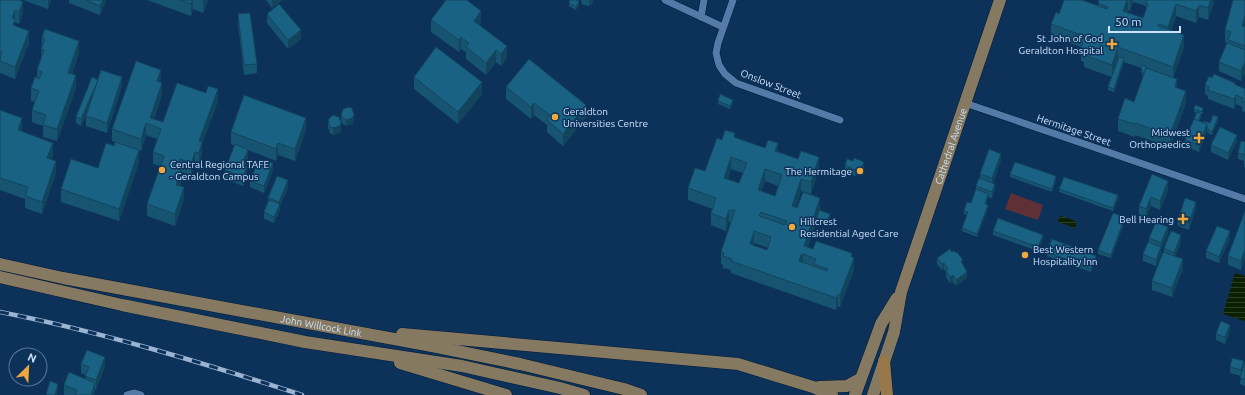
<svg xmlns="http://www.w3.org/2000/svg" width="1245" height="395" font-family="Ubuntu,sans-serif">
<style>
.green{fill:#5f3035}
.water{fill:url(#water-rules)}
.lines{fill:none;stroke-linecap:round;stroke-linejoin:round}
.minor-casing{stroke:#001937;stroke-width:8}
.primary-casing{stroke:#001937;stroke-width:13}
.trunk-casing{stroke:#001937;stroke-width:13}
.minor{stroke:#547aa8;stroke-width:7}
.primary{stroke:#867961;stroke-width:12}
.trunk{stroke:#96784a;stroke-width:12}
.rail-casing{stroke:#9bb4d2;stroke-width:4.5}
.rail{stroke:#0d325a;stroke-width:3;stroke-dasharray:9;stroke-linecap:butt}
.wall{fill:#165471;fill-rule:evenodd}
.shaded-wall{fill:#12455c}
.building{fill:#1a6283;stroke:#12455c;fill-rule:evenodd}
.poi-dot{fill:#eea83c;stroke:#0d325a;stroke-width:1.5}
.labels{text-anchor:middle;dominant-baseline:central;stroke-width:3;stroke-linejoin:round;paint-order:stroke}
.poi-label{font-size:10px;fill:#cde2fc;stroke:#0d325a;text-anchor:end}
.street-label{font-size:10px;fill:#cde2fc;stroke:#0d325a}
</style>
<defs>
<pattern id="water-rules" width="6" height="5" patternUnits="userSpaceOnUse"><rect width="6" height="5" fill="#0b2000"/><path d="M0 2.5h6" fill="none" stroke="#2d4026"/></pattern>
</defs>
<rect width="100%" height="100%" fill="#0d325a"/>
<polygon class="green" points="1011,193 1043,205 1038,220 1005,209"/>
<g class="water">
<polygon points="1060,216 1068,218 1077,222 1074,229 1070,226 1058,222"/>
<polygon points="1235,273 1245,276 1245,321 1223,314"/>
</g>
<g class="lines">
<g class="minor-casing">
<g id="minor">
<polyline points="665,0 723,27"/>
<polyline points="733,0 718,43 716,53 719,65 725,74 736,83 840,120"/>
<polyline points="701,17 704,0"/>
<polyline points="965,103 1245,199"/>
<polyline points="127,395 135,393 141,395"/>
</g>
</g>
<g class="primary-casing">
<g id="primary">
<path id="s1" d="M0,264L63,278L432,346L520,364L624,389L641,395"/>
<polyline points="0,277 122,305 305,342 462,366 560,388 584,395"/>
<polyline points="402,334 738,364 813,387 832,395"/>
<polyline points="400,363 506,395"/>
<polyline points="819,387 847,386 860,379"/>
<polyline points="855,395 881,324 897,298"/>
<path id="s2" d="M873,395L894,332L901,292L1000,0"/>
</g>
</g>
<g class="trunk-casing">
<polyline id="trunk" points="884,361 887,395"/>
</g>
<use href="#minor" class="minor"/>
<use href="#primary" class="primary"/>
<use href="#trunk" class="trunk"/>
<g class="rail-casing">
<path id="rail" d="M0,312C102,332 203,363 302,395"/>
</g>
<use href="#rail" class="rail"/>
</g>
<g class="wall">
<polygon points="0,0 23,14 19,24 15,22 15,26 29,43 15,79 0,73"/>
<polygon points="23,0 51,0 48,9"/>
<polygon points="69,0 106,0 100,15 69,3"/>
<polygon points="147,0 208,0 203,13 193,9 191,16"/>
<polygon points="266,0 282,0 272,8"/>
<polygon points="581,0 593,0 592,4 589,6 582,4"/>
<path d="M1099,0H1214V2L1208,20L1199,17L1196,23L1176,16L1171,31L1184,47L1173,78L1177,88L1186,103L1170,147L1135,135V137L1118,131V119L1134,102L1143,77L1141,71V68L1124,62L1114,92L1108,90V87L1112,77L1084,67V62L1081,61V47L1051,37V24L1059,14L1098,5ZM1133,2L1146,6V10L1143,18L1127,13L1128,10L1130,11Z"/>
<polygon points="1245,0 1245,72 1241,81 1219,71 1219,62 1228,43 1225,42 1225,30"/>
<polygon points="569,3 579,5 576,10 569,6"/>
<polygon points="238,14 257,64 257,73 244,75 238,24"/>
<polygon points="267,14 301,39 288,49 267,23"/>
<polygon points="431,20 481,23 479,25 507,58 501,66 496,62 486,75 466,59 466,52 461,49 459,52 431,32"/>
<polygon points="42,37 79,53 72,74 76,88 57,141 43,137 43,126 32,122 32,110 35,102 31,101 31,88 37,78 37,70 41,59"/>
<polygon points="414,77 482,94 458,124 414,89"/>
<polygon points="98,80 122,86 107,133 86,126 86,116 88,110 81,126 76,123 76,117"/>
<polygon points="161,82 162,95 154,119 163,122 218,101 202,144 202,154 199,165 195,164 191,175 181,172 181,182 180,186 184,199 175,226 147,216 147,204 160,166 153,164 153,152 157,139 146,135 141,151 139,150 139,162 119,221 61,202 61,189 98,168 114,146 126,146 112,141 112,129"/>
<polygon points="1205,85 1235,85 1245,89 1245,112 1242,111 1242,107 1236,104 1234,109 1208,99 1208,96 1205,94"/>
<polygon points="506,87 586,117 563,146 547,132 547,125 534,115 531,119 506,99"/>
<polygon points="718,101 733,103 730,109 718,104"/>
<polygon points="1194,109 1203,112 1202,115 1201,114 1201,117 1199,121 1203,123 1210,123 1218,120 1212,135 1208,133 1207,131 1199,152 1185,146 1185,140 1197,113 1194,112"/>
<polygon points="0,110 22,130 22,132 53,155 51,160 56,173 42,214 25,208 25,199 0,190"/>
<polygon points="341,115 354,121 352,124 346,126 343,124 341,121"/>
<polygon points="328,120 341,130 340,133 333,135 330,133 328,127"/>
<polygon points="306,130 295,161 278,155 276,161 248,150 248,159 245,166 247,176 243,186 225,179 225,170 235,146 231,144 231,132"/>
<path d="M735,138L778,152L819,169L811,194L801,191L796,207L820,211L830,217L827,225L817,221L808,247L813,249L852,257L854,270L840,307L838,306L836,310L731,273V270L723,268V265L721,264V252L731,223L729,222L726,231L711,225V213L713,209L688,200V188L705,171L722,140ZM731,169L743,173L739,183L728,179ZM765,181L778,186L775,196L761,191ZM754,243L768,248L767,250L753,246Z"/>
<polygon points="1237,141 1228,160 1211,152 1211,145"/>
<polygon points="1245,142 1245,168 1244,167 1244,161 1238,159 1238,153"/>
<polygon points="1001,160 993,183 995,190 992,198 988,197 986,204 988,208 977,237 962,231 962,228 967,215 964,214 964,211 971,203 976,189 976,186 980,179 980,174"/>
<polygon points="845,165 864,169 861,176 857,174 855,176 845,172"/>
<polygon points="273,170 264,193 250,187 250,181"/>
<polygon points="1010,174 1056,180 1052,192 1010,177"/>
<polygon points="1152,174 1168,190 1160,210 1151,206 1146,218 1139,215 1139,206"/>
<polygon points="288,187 280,206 280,210 274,223 264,219 264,212 268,203 268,198"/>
<polygon points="1059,189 1118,199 1113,211 1059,192"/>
<polygon points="1196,208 1189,230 1178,226 1178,220"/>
<polygon points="1245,211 1241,270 1228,265 1228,256"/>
<polygon points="1125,221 1111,258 1098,254 1098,250"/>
<polygon points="993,231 1043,238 1038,251 993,235"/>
<polygon points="1168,234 1161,250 1161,253 1156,266 1143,261 1143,254 1149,242 1149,238"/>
<polygon points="1230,238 1219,263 1206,258 1206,251"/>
<polygon points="1181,242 1175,257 1183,269 1172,297 1152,290 1152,281 1164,252 1164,248"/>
<polygon points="1047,252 1096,259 1091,272 1047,256"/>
<polygon points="937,258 963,264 967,278 956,286 953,282 950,283 946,277 946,272 944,269 942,270 937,264"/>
<polygon points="1230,331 1225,344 1216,340 1216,334"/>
<polygon points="1245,362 1245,386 1240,384 1241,376 1230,373 1230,367 1244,366"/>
<polygon points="81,364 105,366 96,390 95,389 95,392 94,395 64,395 64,385 85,379 86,375 81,373"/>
</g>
<g class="shaded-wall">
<polygon points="48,0 51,0 48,9"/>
<polygon points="103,0 106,0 100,15 100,6"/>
<polygon points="192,0 193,0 193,9 191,16 191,4"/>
<polygon points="203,0 208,0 203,13"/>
<polygon points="272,0 282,0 272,8"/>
<polygon points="589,0 593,0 592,4 589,6"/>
<polygon points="1127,0 1128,0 1128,10 1123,24 1123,11"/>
<polygon points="1130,0 1133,0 1130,11"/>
<polygon points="1211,0 1214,0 1214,2 1208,20 1208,8"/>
<polygon points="579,1 579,5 576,10 576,7"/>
<polygon points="23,2 23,14 19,24 19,12"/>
<polygon points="1176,4 1176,16 1168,39 1168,27"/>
<polygon points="1199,5 1199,17 1196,23 1196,11"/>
<polygon points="15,10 15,31 13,37 12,18"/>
<polygon points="481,11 481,23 474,33 474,21"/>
<polygon points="1245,16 1245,28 1242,26"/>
<polygon points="301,30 301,39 288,49 288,40"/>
<polygon points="29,31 29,43 15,79 15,67"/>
<polygon points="1184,35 1184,47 1173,79 1173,67"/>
<polygon points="461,37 461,49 459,52 459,40"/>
<polygon points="79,41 79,53 68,85 68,73"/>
<polygon points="507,46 507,58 501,66 501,54"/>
<polygon points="1118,47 1118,59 1112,77 1112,65"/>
<polygon points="496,50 496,62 486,75 486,63"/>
<polygon points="1124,58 1124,62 1114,92 1114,89"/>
<polygon points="1245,62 1245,72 1241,81 1241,71"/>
<polygon points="161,70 161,82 157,94 157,81"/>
<polygon points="76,75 76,88 57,141 57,129"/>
<polygon points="122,77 122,86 107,133 107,123"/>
<polygon points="1177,79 1177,91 1175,87"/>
<polygon points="98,80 98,86 81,126 81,119"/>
<polygon points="482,82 482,94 458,124 458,112"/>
<polygon points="162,83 162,95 152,125 150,118"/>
<polygon points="218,89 218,101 202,144 202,154 199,165 199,141"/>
<polygon points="1186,91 1186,103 1170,147 1170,135"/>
<polygon points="1236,95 1236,104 1234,109 1234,99"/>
<polygon points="733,100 733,103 730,109 730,106"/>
<polygon points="534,103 534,115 531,119 531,107"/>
<polygon points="586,105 586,117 563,146 563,134"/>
<polygon points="354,115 354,121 352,124 346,126 346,120"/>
<polygon points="1218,117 1218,120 1212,135 1212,132"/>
<polygon points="22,118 22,130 18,142 18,130"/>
<polygon points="306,118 306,130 295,161 295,149"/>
<polygon points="146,123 146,135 141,151 141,139"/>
<polygon points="341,123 341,130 340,133 333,135 333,128"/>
<polygon points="1207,124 1207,131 1199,152 1199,145"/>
<polygon points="1237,135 1237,141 1228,160 1228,153"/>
<polygon points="53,143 53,155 47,170 47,158"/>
<polygon points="278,143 278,155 276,161 276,149"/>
<polygon points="778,143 778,155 775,151"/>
<polygon points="139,150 139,162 119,221 119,209"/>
<polygon points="248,150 248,159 242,174 242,165"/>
<polygon points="195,152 195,164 191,175 191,163"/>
<polygon points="1001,154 1001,160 992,185 992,178"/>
<polygon points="731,157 731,169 724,190 724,178"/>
<polygon points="819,157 819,169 811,194 811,182"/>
<polygon points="180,159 180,171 177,169"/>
<polygon points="56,161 56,173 42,214 42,202"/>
<polygon points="864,162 864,169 861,176 861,169"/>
<polygon points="273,163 273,170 264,193 264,186"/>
<polygon points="247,167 247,176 243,186 243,177"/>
<polygon points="857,167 857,174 855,176 855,170"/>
<polygon points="765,169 765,181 758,202 758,190"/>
<polygon points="181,170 181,182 176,197 176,185"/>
<polygon points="1056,176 1056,180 1052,192 1052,189"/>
<polygon points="801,179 801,191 792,218 792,206"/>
<polygon points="288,180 288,187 280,206 280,210 274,223 274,217 279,207 279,202"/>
<polygon points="1168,181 1168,190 1160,210 1160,201"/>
<polygon points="995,184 995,190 992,198 992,192"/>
<polygon points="184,187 184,199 175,226 175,214"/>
<polygon points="988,194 988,197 985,207 985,204"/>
<polygon points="1118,195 1118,199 1113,211 1113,208"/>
<polygon points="1151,197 1151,206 1146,218 1146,209"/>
<polygon points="820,198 820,210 818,218 817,218 817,221 805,255 804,246"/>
<polygon points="1196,202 1196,208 1189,230 1189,223"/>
<polygon points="988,205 988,208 977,237 977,234"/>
<polygon points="729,210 729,222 726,231 726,219"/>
<polygon points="830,214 830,217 827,225 827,222"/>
<polygon points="1125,217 1125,221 1111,258 1111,255"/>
<polygon points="1168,227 1168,234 1161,250 1161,243"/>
<polygon points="754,231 754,243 750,257 750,244"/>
<polygon points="1230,231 1230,238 1219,263 1219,257"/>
<polygon points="1043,235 1043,238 1038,251 1038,247"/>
<polygon points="1181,235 1181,242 1174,259 1174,253"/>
<polygon points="1161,247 1161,253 1156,266 1156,260"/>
<polygon points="1245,250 1245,259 1241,270 1241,261"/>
<polygon points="852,253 852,263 854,258 854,270 840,307 840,295"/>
<polygon points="803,254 803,266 799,261 801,255"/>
<polygon points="1096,256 1096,259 1091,272 1091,269"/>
<polygon points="1183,259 1183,269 1172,297 1172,288"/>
<polygon points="944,263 944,269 942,270 942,264"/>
<polygon points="967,272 967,278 956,286 956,280"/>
<polygon points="953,275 953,282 950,283 950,277"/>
<polygon points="838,294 838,306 836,310 836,298"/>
<polygon points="1230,325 1230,331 1225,344 1225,337"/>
<polygon points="105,357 105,366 96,390 96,380"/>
<polygon points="1244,361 1244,368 1241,376 1241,370"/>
<polygon points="95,383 95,392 94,395 91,395"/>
<polygon points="58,384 58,390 57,395 55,395"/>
</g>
<g class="building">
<polygon points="0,0 19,0 23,2 19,12 15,10 12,18 15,19 13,25 29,31 15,67 0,61 0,59 2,52 0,52"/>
<polygon points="86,0 103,0 100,6"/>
<polygon points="180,0 192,0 191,4"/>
<polygon points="446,0 467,0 481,11 474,21 507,46 501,54 496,50 486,63 466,47 469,43 461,37 459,40 431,20"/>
<polygon points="570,0 576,0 579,1 576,7 569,3"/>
<polygon points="1064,0 1082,0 1107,9 1108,7 1098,3 1099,0 1127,0 1123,11 1143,18 1148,4 1146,4 1147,0 1211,0 1208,8 1199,5 1196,11 1176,4 1168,27 1159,24 1158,26 1184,35 1173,67 1118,47 1112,65 1084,55 1086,51 1081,49 1083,43 1081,42 1084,36 1051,24 1056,12 1059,14"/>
<polygon points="1233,0 1245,0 1245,16 1242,26 1245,27 1245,46 1228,40 1231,32 1225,30"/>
<polygon points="279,4 301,30 288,40 267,14"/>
<polygon points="250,13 257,64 244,65 238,14"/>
<polygon points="45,29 79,41 68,73 76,75 57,129 43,125 46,115 32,110 39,91 31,88 35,77 39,79 42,72 37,70 44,50 41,49 45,39 42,37"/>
<polygon points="1227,43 1245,50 1245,62 1241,71 1219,62"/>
<polygon points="436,47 482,82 458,112 414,77"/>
<polygon points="1119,57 1124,58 1114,89 1108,87"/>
<polygon points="529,59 586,105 563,134 547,120 550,115 534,103 531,107 506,87"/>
<polygon points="136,61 161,70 157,81 162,83 150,118 163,122 177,83 206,93 208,86 218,89 199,141 202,142 199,153 195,152 191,163 180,159 177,169 181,170 176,185 184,187 175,214 147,204 164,156 153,152 161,129 146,123 141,139 112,129"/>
<polygon points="1142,65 1146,66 1146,68 1144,75 1141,68"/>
<polygon points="1146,68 1177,79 1175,87 1186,91 1170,135 1135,123 1135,124 1118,119 1125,98 1134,102"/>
<polygon points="101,70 122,77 107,123 86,116"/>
<polygon points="1214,74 1235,83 1234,84 1245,89 1245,102 1242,101 1243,98 1236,95 1234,99 1208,90 1209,87 1205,85 1209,76 1212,78"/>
<polygon points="92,77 98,80 81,119 76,117"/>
<polygon points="720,94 733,100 730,106 718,101"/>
<polygon points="244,95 306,118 295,149 278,143 276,149 231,132"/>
<polygon points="1195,105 1203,108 1202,112 1194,109"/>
<polygon points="349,107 352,108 354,115 352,118 346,120 343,118 341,115 343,109"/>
<polygon points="0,110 22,118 18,130 53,143 47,158 56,161 42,202 25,196 28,187 0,178"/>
<polygon points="1197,112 1201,114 1198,121 1194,119"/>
<polygon points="333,115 339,117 341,123 340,126 333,128 330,127 328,120"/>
<polygon points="1213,115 1218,117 1212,132 1208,130 1208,128 1207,128 1207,124 1203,123 1204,121 1210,123"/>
<polygon points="1194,119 1207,124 1199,145 1185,140"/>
<polygon points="1220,127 1237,135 1228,153 1211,145"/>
<path d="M725,130L735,133L734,137L765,148L768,140L778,143L775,151L798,159L801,151L819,157L811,182L801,179L792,206L797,208L803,192L820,198L804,246L813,249L816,241L852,253L851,256L854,258L840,295L838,294L836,298L731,261L732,259L723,256L724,253L721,252L735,210L733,209L732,211L729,210L726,219L711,213L716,198L688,188L695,168L705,171L717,138L722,140ZM731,157L747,163L739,183L724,178ZM765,169L782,175L775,196L758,190ZM761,212L787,221L785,225L759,216ZM754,231L771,237L767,250L750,244ZM803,254L816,259L814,264L828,269L827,271L799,261L801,255Z"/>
<polygon points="1241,141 1245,142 1245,155 1238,153"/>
<polygon points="115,142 139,150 119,209 61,189 71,159 98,168 106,143 114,146"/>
<polygon points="235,144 248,150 242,165 247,167 243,177 225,170"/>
<polygon points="989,149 1001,154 992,178 980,174"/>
<polygon points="854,158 864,162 861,169 857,167 855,170 845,165 847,159 853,161"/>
<polygon points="267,161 273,163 264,186 250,181 257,164 264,167"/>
<polygon points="1015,162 1056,176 1052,189 1010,174"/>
<polygon points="1152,174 1168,181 1160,201 1151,197 1146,209 1139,206"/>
<polygon points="277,176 288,180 279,202 268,198"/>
<polygon points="1064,177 1118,195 1113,208 1059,189"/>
<polygon points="979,178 995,184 992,192 976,186"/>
<polygon points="976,189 988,194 985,204 988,205 977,234 962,228 968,212 964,211 967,202 971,203"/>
<polygon points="1185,198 1196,202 1189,223 1178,220"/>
<polygon points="269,200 280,204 274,217 264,212"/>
<polygon points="819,210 830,214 827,222 817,218"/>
<polygon points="1245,211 1245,250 1241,261 1228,256"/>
<polygon points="1113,213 1125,217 1111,255 1098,250"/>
<polygon points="998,218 1043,235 1038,247 993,231"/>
<polygon points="1156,222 1168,227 1161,243 1149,238"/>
<polygon points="1217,226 1230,231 1219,257 1206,251"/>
<polygon points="1171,231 1181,235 1174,253 1164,248"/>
<polygon points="1052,239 1096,256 1091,269 1047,252"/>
<polygon points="1148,242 1161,247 1156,260 1143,254"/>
<polygon points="950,249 952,252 954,251 956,253 957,252 963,260 961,261 967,272 956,280 953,275 950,277 946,270 948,269 944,263 942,264 937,258"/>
<polygon points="1163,252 1183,259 1172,288 1152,281"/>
<polygon points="1221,321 1230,325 1225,337 1216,334"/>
<polygon points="87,350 105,357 96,380 85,376 89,367 81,364"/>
<polygon points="1232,358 1244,361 1241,370 1230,367"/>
<polygon points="1245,362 1245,379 1240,378"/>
<polygon points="69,372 95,383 91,395 75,395 77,390 64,385"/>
<polygon points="50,381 58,384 55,395 49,395 46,394"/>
</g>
<g class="poi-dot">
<path d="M1110 38h4v4h4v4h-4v4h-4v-4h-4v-4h4z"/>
<circle cx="555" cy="117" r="4"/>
<path d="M1197 132h4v4h4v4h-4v4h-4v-4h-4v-4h4z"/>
<circle cx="162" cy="170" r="4"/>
<circle cx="860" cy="171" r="4"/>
<path d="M1181 213h4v4h4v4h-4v4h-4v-4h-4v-4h4z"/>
<circle cx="792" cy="227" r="4"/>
<circle cx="1025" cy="255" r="4"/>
</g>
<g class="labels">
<g class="poi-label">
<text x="1103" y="38">St John of God<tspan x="1103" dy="12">Geraldton Hospital</tspan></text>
<text x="563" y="111" text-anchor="start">Geraldton<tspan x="563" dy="12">Universities Centre</tspan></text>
<text x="1190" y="132">Midwest<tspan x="1190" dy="12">Orthopaedics</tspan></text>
<text x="170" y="164" text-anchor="start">Central Regional TAFE<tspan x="170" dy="12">- Geraldton Campus</tspan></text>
<text x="852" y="171">The Hermitage</text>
<text x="1174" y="219">Bell Hearing</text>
<text x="800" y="221" text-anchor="start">Hillcrest<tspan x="800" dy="12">Residential Aged Care</tspan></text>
<text x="1033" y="249" text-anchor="start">Best Western<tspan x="1033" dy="12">Hospitality Inn</tspan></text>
</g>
<g class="street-label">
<text transform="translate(771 84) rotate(21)">Onslow Street</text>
<text transform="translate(1074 130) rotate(19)">Hermitage Street</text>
<text stroke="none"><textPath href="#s2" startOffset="261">Cathedral Avenue</textPath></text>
<text stroke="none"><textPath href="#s1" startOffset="327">John Willcock Link</textPath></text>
</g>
</g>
<g transform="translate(28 367) rotate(24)"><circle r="19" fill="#0d325a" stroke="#5a789b"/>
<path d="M0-3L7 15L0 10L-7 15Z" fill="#eea83c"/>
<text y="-6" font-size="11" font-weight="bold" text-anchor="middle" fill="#cde2fc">N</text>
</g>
<path d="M1109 26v6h71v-6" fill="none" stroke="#cde2fc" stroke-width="2"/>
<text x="1115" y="26" font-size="12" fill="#cde2fc" stroke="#0d325a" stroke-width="3" paint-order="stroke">50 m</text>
</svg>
